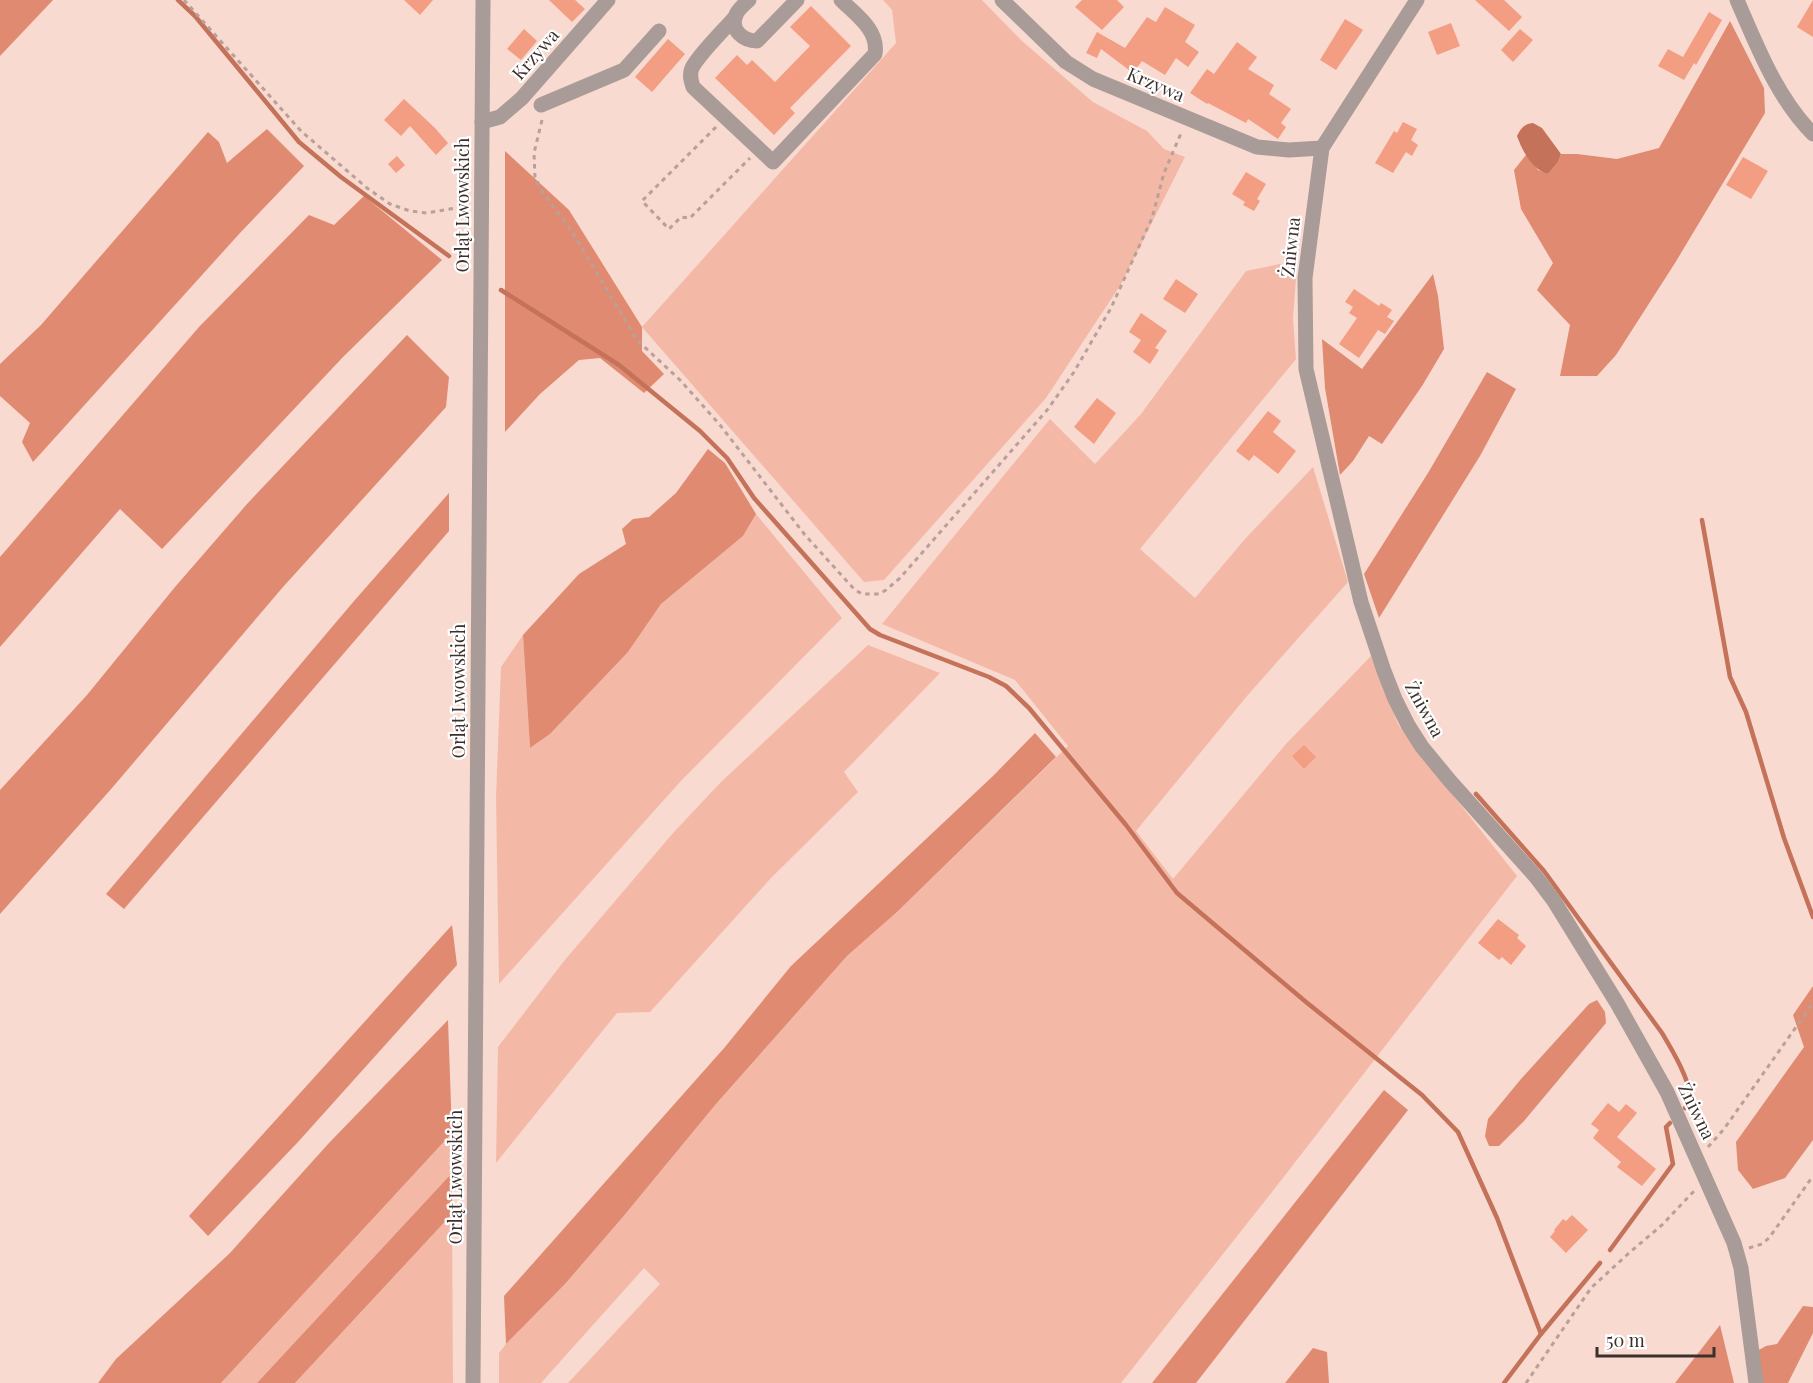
<svg xmlns="http://www.w3.org/2000/svg" width="1813" height="1383" font-family="'Playfair Display',serif">
<style>
.green{fill:#f4b9a6}
.forest{fill:#df8a71}
.water{fill:#c47259}
.lines{fill:none;stroke-linecap:round;stroke-linejoin:round}
.stream{stroke:#c47259;stroke-width:4.5}
.building{fill:#f39d83}
.path{stroke:#b9a098;stroke-width:3;stroke-dasharray:4.5 4.5;stroke-linecap:butt}
.minor{stroke:#a99c98;stroke-width:15}
.labels{text-anchor:middle;dominant-baseline:central;stroke-width:4.5;stroke-linejoin:round;paint-order:stroke}
.street-label{font-size:18px;fill:#3c302c;stroke:#fff}
</style>
<rect width="100%" height="100%" fill="#f9dad0"/>
<g class="green">
<polygon points="883,0 982,0 1022,41 1093,102 1147,131 1164,149 1185,157 1121,284 1046,398 884,580 864,582 642,327 896,43 892,10"/>
<polygon points="1280,264 1297,266 1293,318 1296,359 1140,549 1195,598 1245,539 1313,467 1348,582 1247,696 1136,831 1173,879 1285,745 1371,656 1398,724 1422,759 1448,789 1517,876 1272,1192 1121,1383 568,1383 660,1284 644,1268 541,1383 499,1383 499,1353 506,1344 565,1284 622,1218 716,1104 847,956 897,912 1068,746 1015,680 882,624 1050,419 1095,464 1141,414 1246,271"/>
<polygon points="756,514 842,618 680,782 499,984 496,797 501,667 523,635 530,748 550,734 628,652 661,604 743,536"/>
<polygon points="868,645 940,673 844,772 858,792 771,878 650,1012 617,1013 496,1163 498,1047 564,961 673,833 721,782"/>
<polygon points="452,1133 452,1173 257,1383 221,1383"/>
<polygon points="452,1214 453,1383 295,1383"/>
</g>
<g class="forest">
<polygon points="0,0 53,0 0,56"/>
<polygon points="1730,21 1764,88 1765,113 1675,263 1616,355 1597,376 1560,376 1570,325 1537,290 1553,263 1521,209 1514,170 1526,155 1538,170 1548,174 1558,162 1561,154 1577,154 1617,159 1659,148"/>
<polygon points="267,129 304,166 240,233 33,462 22,442 30,423 0,396 0,364 41,325 208,132 219,142 227,163"/>
<polygon points="505,151 569,210 642,327 642,351 664,374 644,393 600,358 579,360 540,394 505,432"/>
<polygon points="364,196 442,260 343,357 162,549 120,509 0,647 0,557 199,327 309,215 334,225"/>
<polygon points="1433,274 1438,296 1444,349 1422,386 1382,444 1369,436 1353,461 1340,475 1325,388 1322,339 1362,369"/>
<polygon points="407,335 449,377 446,407 283,587 112,788 0,914 0,790 87,695 175,587 247,504"/>
<polygon points="1487,372 1516,389 1480,456 1379,618 1364,574 1428,473"/>
<polygon points="708,449 725,463 756,514 743,536 661,604 628,652 550,734 530,748 523,635 579,574 626,544 622,529 633,519 649,517 676,493"/>
<polygon points="449,493 449,531 124,909 106,894 354,601"/>
<polygon points="1035,733 1056,757 897,912 847,956 716,1104 622,1218 565,1284 506,1344 504,1296 725,1047 791,966 993,776"/>
<polygon points="452,925 457,965 298,1142 208,1236 189,1216"/>
<polygon points="1813,986 1813,1140 1785,1178 1753,1189 1738,1170 1736,1142 1804,1047 1793,1015"/>
<polygon points="1597,1000 1605,1012 1606,1023 1524,1121 1499,1146 1489,1146 1485,1136 1488,1119 1521,1079 1589,1004"/>
<polygon points="448,1020 452,1133 221,1383 98,1383 116,1359 230,1253 329,1143"/>
<polygon points="1384,1090 1408,1110 1196,1383 1152,1383"/>
<polygon points="452,1173 452,1214 295,1383 257,1383"/>
<polygon points="1803,1306 1813,1307 1813,1333 1788,1383 1761,1383 1757,1351 1766,1346 1777,1344"/>
<polygon points="1720,1325 1734,1383 1675,1383"/>
<polygon points="1313,1348 1327,1352 1329,1383 1285,1383"/>
</g>
<path class="water" d="M1533,123L1542,128L1561,154L1558,162L1548,174C1532,170 1522,150 1517,136C1521,128 1524,124 1533,123Z"/>
<g class="lines">
<g class="stream">
<polyline points="178,0 195,16 299,142 341,177 449,256"/>
<polyline points="501,290 619,365 700,431 727,458 754,498 870,629 880,635 989,677 1006,686 1029,708 1126,825 1177,893 1306,1002 1422,1095 1458,1132 1497,1218 1541,1334"/>
<polyline points="1702,520 1730,677 1746,712 1784,838 1813,917"/>
<path d="M1476,794L1544,871L1662,1033C1675,1055 1687,1075 1692,1100L1685,1108"/>
<polyline points="1610,1250 1673,1164 1666,1127 1670,1123"/>
<polyline points="1504,1383 1541,1334 1600,1263"/>
</g>
</g>
<g class="building">
<polygon points="404,0 433,0 420,15"/>
<polygon points="549,0 575,0 585,9 572,22"/>
<polygon points="1082,0 1117,0 1124,7 1102,30 1075,7"/>
<polygon points="1475,0 1504,0 1522,17 1509,31"/>
<polygon points="1813,0 1813,37 1797,27"/>
<polygon points="811,6 851,46 790,108 795,113 774,135 715,78 737,55 747,65 752,60 775,82 810,46 790,27"/>
<polygon points="1165,7 1195,25 1185,42 1199,52 1188,67 1176,58 1165,75 1142,61 1133,73 1101,49 1097,58 1086,53 1097,32 1125,48 1147,17 1156,22"/>
<polygon points="1709,12 1722,20 1696,65 1694,63 1684,80 1658,66 1668,49 1683,57"/>
<polygon points="1345,19 1363,30 1336,70 1320,60"/>
<polygon points="1451,23 1460,46 1437,55 1428,32"/>
<polygon points="524,29 537,41 521,60 507,49"/>
<polygon points="1520,29 1533,40 1513,62 1501,50"/>
<polygon points="668,39 685,54 652,92 635,77"/>
<polygon points="1237,42 1257,57 1248,69 1274,85 1269,94 1291,109 1281,123 1286,127 1278,139 1248,119 1246,123 1208,103 1207,104 1190,93 1207,69 1214,74"/>
<polygon points="404,99 435,128 448,143 436,155 410,126 401,136 384,120"/>
<polygon points="1403,122 1417,129 1411,140 1418,145 1412,156 1406,152 1393,173 1375,163 1394,131 1397,133"/>
<polygon points="397,156 405,165 396,173 388,164"/>
<polygon points="1743,157 1768,171 1751,199 1726,185"/>
<polygon points="1246,172 1266,184 1257,199 1260,201 1254,211 1243,205 1245,202 1232,194"/>
<polygon points="1176,279 1198,294 1185,313 1163,299"/>
<polygon points="1354,289 1379,306 1381,303 1392,310 1387,317 1394,321 1385,334 1378,330 1359,358 1339,344 1357,318 1349,313 1353,307 1345,302"/>
<polygon points="1141,313 1167,331 1155,348 1159,350 1150,364 1133,352 1141,340 1129,332"/>
<polygon points="1097,398 1116,413 1094,444 1074,427"/>
<polygon points="1268,411 1281,421 1273,432 1296,451 1278,474 1254,455 1249,461 1236,451"/>
<polygon points="1304,745 1316,757 1304,769 1292,756"/>
<polygon points="1498,919 1519,935 1517,938 1526,946 1511,965 1502,957 1499,960 1478,943"/>
<polygon points="1608,1103 1619,1112 1626,1104 1637,1113 1617,1137 1656,1169 1642,1186 1617,1167 1621,1162 1593,1138 1599,1130 1591,1124"/>
<polygon points="1572,1215 1588,1230 1566,1253 1550,1237 1555,1231 1554,1230 1563,1219 1566,1221"/>
</g>
<g class="lines">
<g class="path">
<polyline points="184,0 301,131 367,188 390,204 410,211 427,213 467,206"/>
<polyline points="542,120 534,153 535,177 543,193 573,233 637,340 680,380 720,425 805,535 854,589 862,594 879,594 886,590 900,578 1048,409 1074,372 1111,308 1152,218 1164,173 1182,131"/>
<polyline points="716,127 642,201 669,229 681,217 690,218 750,158"/>
<polyline points="1708,1147 1724,1129 1813,1003"/>
<polyline points="1749,1248 1762,1244 1769,1238 1813,1176"/>
<polyline points="1526,1383 1591,1288 1629,1253 1662,1225 1694,1191"/>
</g>
<g class="minor">
<path d="M749,0C745,4 738,9 736,15C729,30 744,41 757,41L797,0"/>
<polyline points="1002,0 1066,62 1093,79 1257,147 1289,150 1322,148"/>
<polyline points="1417,0 1322,148 1305,278 1306,369 1361,602 1384,671 1395,699 1408,725 1422,747 1450,781 1536,877 1554,901 1617,1003 1667,1092 1734,1243 1741,1268 1756,1383"/>
<path d="M1737,0C1757,46 1777,98 1813,134"/>
<path d="M735,17C724,30 699,54 692,68C689,75 691,81 693,87L773,162L875,54C879,30 856,15 841,0"/>
<polyline points="541,105 624,70 659,31"/>
<polyline points="482,122 500,117 522,98 608,0"/>
<polyline points="473,1383 483,0"/>
</g>
</g>
<g class="labels">
<g class="street-label">
<text transform="translate(535 54) rotate(-49)">Krzywa</text>
<text transform="translate(1156 84) rotate(23)">Krzywa</text>
<text transform="translate(462 205) rotate(-90)">Orląt Lwowskich</text>
<text transform="translate(1290 247) rotate(-84)">Żniwna</text>
<text transform="translate(458 691) rotate(-90)">Orląt Lwowskich</text>
<text transform="translate(1425 709) rotate(61)">Żniwna</text>
<text transform="translate(1697 1111) rotate(64)">Żniwna</text>
<text transform="translate(455 1177) rotate(-90)">Orląt Lwowskich</text>
</g>
</g>
<path d="M1597 1347v9h117v-9" fill="none" stroke="#3c302c" stroke-width="3"/>
<text x="1606" y="1347" font-size="18" fill="#3c302c" stroke="#ffffff" stroke-width="4.5" paint-order="stroke">50 m</text>
</svg>
